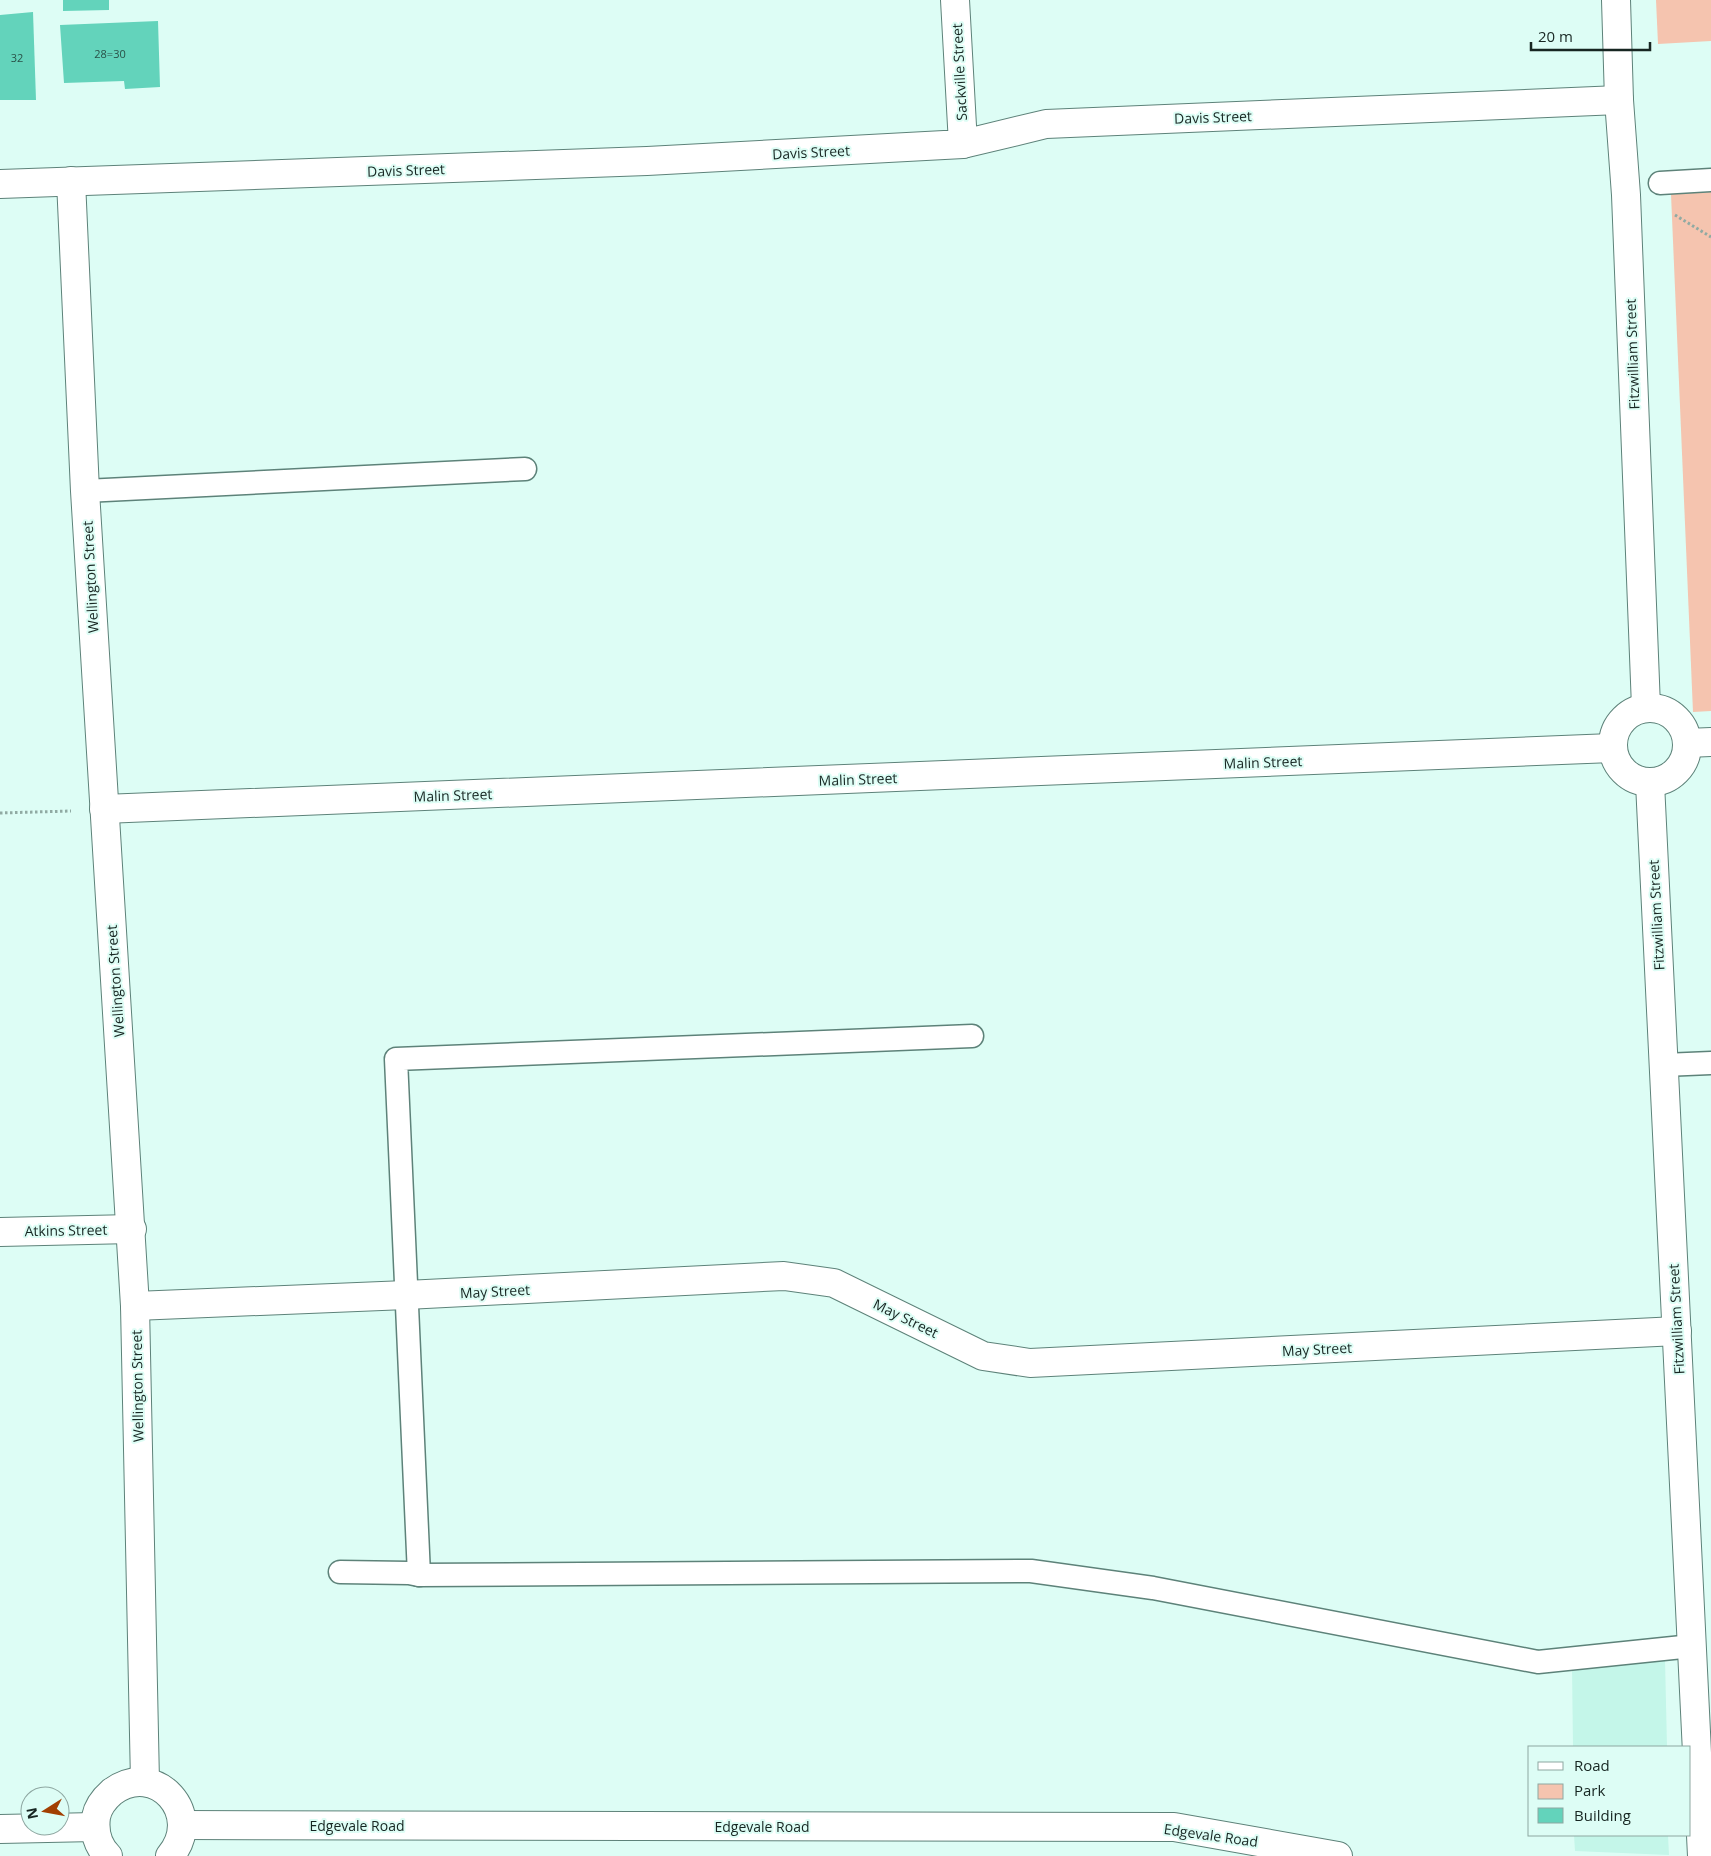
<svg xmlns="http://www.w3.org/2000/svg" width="1711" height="1856" font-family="'Open Sans',sans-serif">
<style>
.built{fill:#c4f6e9}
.green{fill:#f5c4af}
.building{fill:#63d3bb}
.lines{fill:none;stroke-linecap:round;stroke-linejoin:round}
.service-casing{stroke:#5d8279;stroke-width:25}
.minor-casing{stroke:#5d8279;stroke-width:30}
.tertiary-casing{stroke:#5d8279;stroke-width:30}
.path{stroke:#90aaa3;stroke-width:3;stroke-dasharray:2.5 2.5;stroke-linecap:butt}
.service{stroke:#fff;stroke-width:22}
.minor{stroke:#fff;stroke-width:28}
.tertiary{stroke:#fff;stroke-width:28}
.labels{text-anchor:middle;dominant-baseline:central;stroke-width:4;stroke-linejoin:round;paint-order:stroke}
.number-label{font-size:11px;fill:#2a5148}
.street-label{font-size:14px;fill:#172622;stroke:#ddfdf5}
</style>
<rect width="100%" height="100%" fill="#ddfdf5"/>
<g class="built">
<polygon points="1665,1659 1667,1747 1573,1747 1572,1667"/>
<polygon points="1574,1835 1668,1835 1669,1855 1575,1851"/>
</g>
<g class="green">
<polygon points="1656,0 1711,0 1711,41 1658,44"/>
<polygon points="1711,192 1711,711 1693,712 1671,194"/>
</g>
<g class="building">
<polygon points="63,0 109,0 109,10 63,11"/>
<polygon points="33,12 36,100 0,100 0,15"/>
<polygon points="158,21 160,87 125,89 124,81 64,83 60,25"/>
</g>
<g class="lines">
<g class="service-casing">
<g id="service">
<polyline points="1660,183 1711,180"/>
<polyline points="85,491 525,469"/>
<polyline points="1664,1065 1711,1063"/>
<polyline points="340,1572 409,1573 419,1575 1031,1571 1153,1588 1538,1662 1692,1646"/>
<polyline points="419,1575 396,1059 972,1036"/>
</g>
</g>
<g class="minor-casing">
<g id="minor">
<polyline points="1616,0 1619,100 1626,195 1646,707"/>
<polyline points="963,144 1046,124 1619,100"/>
<circle cx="1650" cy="745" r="37"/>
<polyline points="1687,743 1711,742"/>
<polyline points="1650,783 1702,1856"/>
<polyline points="104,809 1612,748"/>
<polyline points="0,1232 132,1229"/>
<polyline points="135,1306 406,1295 784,1276 834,1283 983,1356 1030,1363 1677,1331"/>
<polyline points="182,1825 1174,1827 1338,1856"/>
<polyline points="0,1829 95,1827"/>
</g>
</g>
<g class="tertiary-casing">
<g id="tertiary">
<polyline points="71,181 85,491 135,1306 145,1782"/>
<polyline points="0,184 647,161 963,144 955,0"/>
<path d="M108,1856C97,1845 94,1832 96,1817C98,1806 104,1799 112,1792C156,1759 205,1815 170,1856"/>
</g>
</g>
<g class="path">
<polyline points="1675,215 1711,237"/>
<polyline points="0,813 71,811"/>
</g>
<use href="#service" class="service"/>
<use href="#minor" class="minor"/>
<use href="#tertiary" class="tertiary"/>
</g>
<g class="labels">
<g class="number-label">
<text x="110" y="53">28=30</text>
<text x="17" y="57">32</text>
</g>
<g class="street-label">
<text transform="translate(959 72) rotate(-93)">Sackville Street</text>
<text transform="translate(1213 117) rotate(-2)">Davis Street</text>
<text transform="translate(811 152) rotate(-3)">Davis Street</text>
<text transform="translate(406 170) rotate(-2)">Davis Street</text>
<text transform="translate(1632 354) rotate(-92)">Fitzwilliam Street</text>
<text transform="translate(90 577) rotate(-93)">Wellington Street</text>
<text transform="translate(1263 762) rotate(-2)">Malin Street</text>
<text transform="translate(858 779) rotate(-2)">Malin Street</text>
<text transform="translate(453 795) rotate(-2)">Malin Street</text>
<text transform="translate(1656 915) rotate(-93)">Fitzwilliam Street</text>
<text transform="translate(115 981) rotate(-94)">Wellington Street</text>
<text transform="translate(66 1230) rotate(-1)">Atkins Street</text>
<text transform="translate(495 1291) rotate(-3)">May Street</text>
<text transform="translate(906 1318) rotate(26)">May Street</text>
<text transform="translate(1676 1319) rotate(-93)">Fitzwilliam Street</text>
<text transform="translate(1317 1349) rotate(-3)">May Street</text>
<text transform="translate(137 1386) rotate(-91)">Wellington Street</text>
<text x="357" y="1825">Edgevale Road</text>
<text x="762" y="1826">Edgevale Road</text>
<text transform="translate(1211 1835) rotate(8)">Edgevale Road</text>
</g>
</g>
<rect x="1528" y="1746" width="162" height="90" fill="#ddfdf5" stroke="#8ea7a1"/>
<rect x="1538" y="1762" width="25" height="8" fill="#ffffff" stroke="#8ea7a1"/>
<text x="1574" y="1771" font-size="15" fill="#172622">Road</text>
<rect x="1538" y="1784" width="25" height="15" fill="#f5c4af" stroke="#8ea7a1"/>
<text x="1574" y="1796" font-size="15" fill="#172622">Park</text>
<rect x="1538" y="1808" width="25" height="15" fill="#63d3bb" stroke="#8ea7a1"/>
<text x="1574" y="1821" font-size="15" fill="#172622">Building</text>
<g transform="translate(45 1811) rotate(259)"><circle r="24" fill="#ddfdf5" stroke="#8ea7a1"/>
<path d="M0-4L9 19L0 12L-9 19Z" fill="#a23f02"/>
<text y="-8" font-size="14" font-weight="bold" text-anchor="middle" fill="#172622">N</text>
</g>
<path d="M1531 42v8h119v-8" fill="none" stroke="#172622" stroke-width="2.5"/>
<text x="1538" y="42" font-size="15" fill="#172622" stroke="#ddfdf5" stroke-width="4" paint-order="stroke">20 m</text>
</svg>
